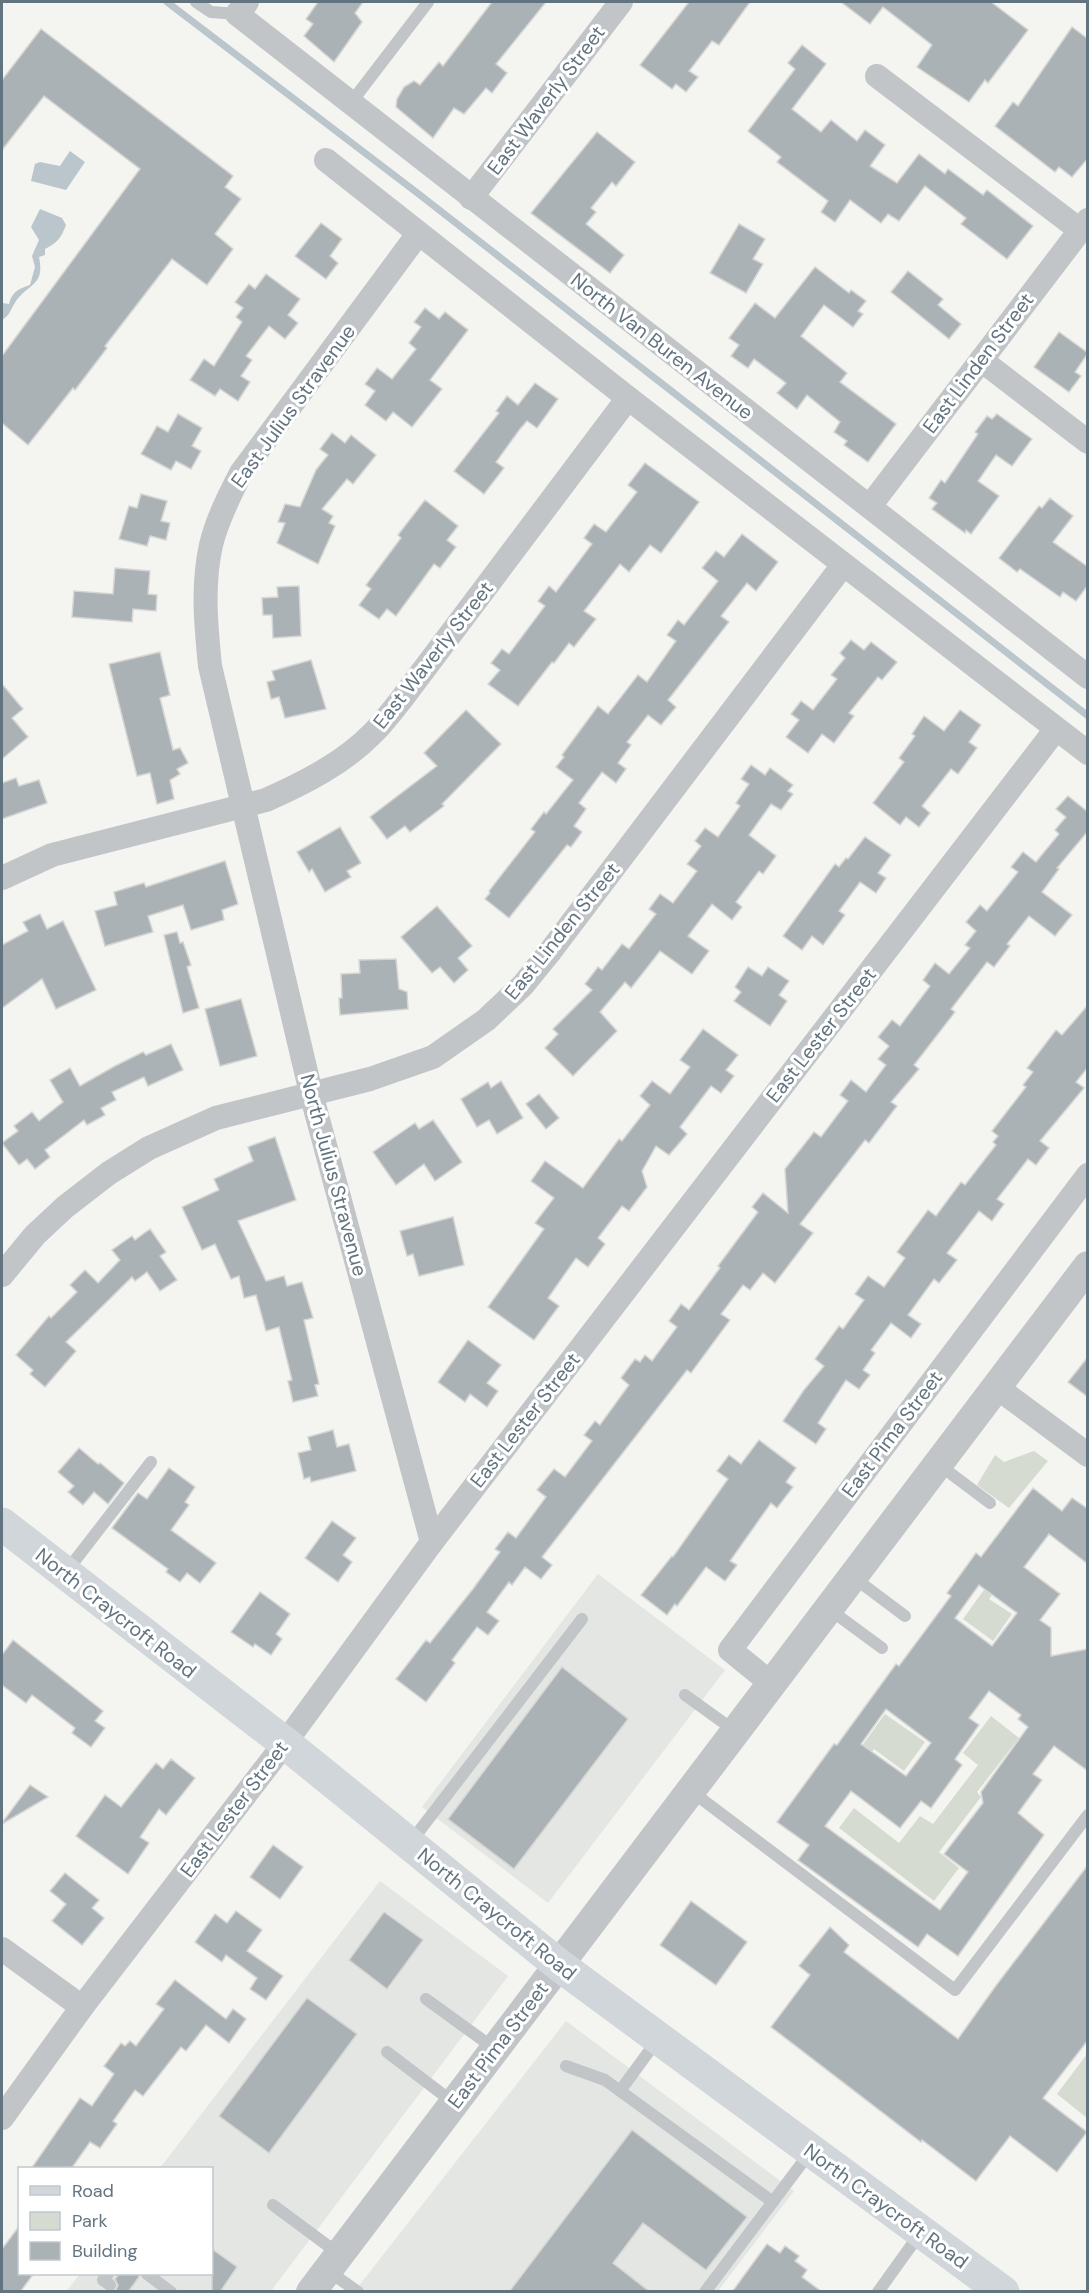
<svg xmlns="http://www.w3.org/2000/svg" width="1089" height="2293" font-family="'DM Sans',sans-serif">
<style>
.built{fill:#e4e6e3}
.green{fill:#d5dbd1}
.water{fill:#bac6cb}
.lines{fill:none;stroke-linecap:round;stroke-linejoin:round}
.stream{stroke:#bac6cb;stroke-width:7}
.building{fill:#aab2b6;stroke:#d5d5d3;stroke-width:1.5;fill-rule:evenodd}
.service{stroke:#c1c5c8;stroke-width:12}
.minor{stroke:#c1c5c8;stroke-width:24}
.tertiary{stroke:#c1c5c8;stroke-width:30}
.secondary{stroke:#d1d6da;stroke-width:33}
.labels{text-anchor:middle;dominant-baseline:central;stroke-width:6;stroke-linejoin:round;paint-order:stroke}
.street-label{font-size:20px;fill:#637481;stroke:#fff}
</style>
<rect width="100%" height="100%" fill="#f4f4f0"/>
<g class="built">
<polygon points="598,1574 725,1670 548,1903 422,1807"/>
<polygon points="380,1881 508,1976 271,2291 66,2292 80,2274 212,2274 212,2168 160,2168"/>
<polygon points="566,2021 794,2191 718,2291 354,2292"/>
</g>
<g class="green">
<polygon points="1034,1451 1048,1461 1009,1508 977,1485 995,1455 1004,1462"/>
<polygon points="999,1569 1007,1575 989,1599 1012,1614 993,1641 963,1619"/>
<polygon points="885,1714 925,1742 904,1771 874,1749 868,1756 859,1750"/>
<polygon points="991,1716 1019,1738 977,1792 981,1797 939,1852 959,1868 934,1901 839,1828 854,1808 899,1843 920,1816 933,1824 978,1765 963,1753"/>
<polygon points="1087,2054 1087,2118 1057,2094"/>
</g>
<g class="water">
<polygon points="70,151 85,162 66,190 31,181 35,164 40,162 60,166"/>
<path d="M40,209L62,218L66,225C61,238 57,243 45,249V255L39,257C45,286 29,283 16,301C11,308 10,316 2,320V303L9,304C12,292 18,289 30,285L35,267L32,256L39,240L31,227Z"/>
</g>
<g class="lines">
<polyline class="stream" points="167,2 420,195 1088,716"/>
</g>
<g class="building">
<polygon points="318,2 363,2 355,13 362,22 334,62 304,36 313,24 306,19"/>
<polygon points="492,2 546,2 496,64 507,73 492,93 486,88 464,114 454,108 433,138 396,107 397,99 404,87 414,81 420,85 439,62 443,66"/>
<polygon points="689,2 750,2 719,45 712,41 689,71 698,77 686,92 676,84 672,89 640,65"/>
<polygon points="841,2 991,2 1028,30 988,83 985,80 969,102 917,67 932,45 883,7 870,24"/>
<polygon points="1072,27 1088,39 1088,158 1072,177 1059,167 1055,172 995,126 1013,102 1018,106"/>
<polygon points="41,29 233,176 225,187 241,199 215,234 233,249 207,285 172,259 105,346 107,348 75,390 73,388 28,445 2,423 2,356 140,169 44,96 2,150 2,80"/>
<polygon points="802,45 826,64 792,109 821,132 831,120 857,141 865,130 885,145 870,166 897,183 919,154 945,174 948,169 983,195 987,190 1033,226 1007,259 961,224 966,218 925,186 899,221 888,214 881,223 850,200 835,222 821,212 828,201 777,162 781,157 748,131 795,69 788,63"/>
<polygon points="597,132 635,162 616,186 612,182 591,208 596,212 586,224 624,255 610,273 531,213"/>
<polygon points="321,223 342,239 330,256 338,263 326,279 295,256"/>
<polygon points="739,224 765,239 753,259 763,264 746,293 710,273"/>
<polygon points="815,267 849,293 851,290 866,301 858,311 863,314 853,327 824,305 801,336 847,373 840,382 896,424 868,462 844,445 847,441 834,432 840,422 807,395 797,409 777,393 786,383 754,359 748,368 731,356 739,345 729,338 755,303 775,318"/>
<polygon points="908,271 943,299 938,305 961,324 949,339 891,292"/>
<polygon points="266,274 300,299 288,315 298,323 285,339 269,326 246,356 252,360 241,376 250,382 238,401 220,389 215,396 190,380 204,359 214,366 242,322 236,317 243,308 235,302 249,284 255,289"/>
<polygon points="425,308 439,319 445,312 468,330 430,380 442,389 412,427 393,412 386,421 365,405 375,391 365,384 377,368 392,379 416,349 409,343 421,327 414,322"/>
<polygon points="1059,332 1088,353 1075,372 1081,376 1069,392 1034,367"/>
<polygon points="535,383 558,399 537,428 527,421 520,429 496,462 504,468 484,494 454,471 499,413 496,411 507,396 518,405"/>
<polygon points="178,414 202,428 192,446 201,451 191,469 176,461 171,470 141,454 157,426 168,432"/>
<polygon points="997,414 1032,439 1012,466 996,455 978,481 999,496 971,534 966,530 965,533 932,509 937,503 929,498 941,480 945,483 978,434 975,432 987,416 992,419"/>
<polygon points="332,433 345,443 351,435 376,455 353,484 347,479 322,509 333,516 329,523 335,526 318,564 277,543 285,523 278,522 285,504 300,507 316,470 328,455 320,449"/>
<polygon points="645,463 699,502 661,553 650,545 629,572 620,564 584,611 596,619 574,647 569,643 554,663 552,662 518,706 488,684 500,670 491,663 502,649 509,654 545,606 538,601 549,586 556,592 592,544 584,538 594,524 606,532 637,492 628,485"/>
<polygon points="141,494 167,501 161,521 170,523 166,540 150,536 147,546 119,539 129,506 137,508"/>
<polygon points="1050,498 1073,516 1053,542 1088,567 1088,585 1076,601 1063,592 1060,597 1020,569 1017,572 999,558 1039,506 1042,508"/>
<polygon points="425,500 458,526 447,540 456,547 440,568 434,564 396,616 387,609 379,619 359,605 371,589 366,585 401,538 398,535"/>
<polygon points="742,534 778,562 756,591 747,583 721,616 729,622 668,700 676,707 661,725 648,715 627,742 631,745 618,763 626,769 616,783 602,772 579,803 586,809 574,826 582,832 571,847 567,845 509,918 485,899 490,893 489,891 535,832 531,829 544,812 546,814 573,780 556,767 564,757 562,755 598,706 608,714 638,675 647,682 676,641 667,635 678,620 684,625 718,581 702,568 716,551 724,557"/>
<polygon points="115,568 150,571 148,594 157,595 156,611 133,609 132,622 72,617 74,591 113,594"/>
<polygon points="299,586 301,636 273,638 272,615 263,615 262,598 278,597 277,587"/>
<polygon points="851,640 864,650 871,642 897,662 882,680 878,677 849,713 854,716 834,743 822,734 808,753 786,737 799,720 791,714 801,701 813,710 837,679 831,675 845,658 840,653"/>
<polygon points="160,652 170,695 160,698 173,750 180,748 188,763 177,769 180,774 170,780 174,799 157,804 150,773 137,776 109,664"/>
<polygon points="311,660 326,709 285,718 279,697 271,699 267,682 275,680 272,671"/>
<polygon points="2,684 23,709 12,718 28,737 2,759"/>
<polygon points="466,710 501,744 442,804 444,806 410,832 405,826 387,839 370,817 437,766 424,753"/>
<polygon points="960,710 981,725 969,742 977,748 958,774 951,769 922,806 930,813 919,827 906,817 900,825 873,803 904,762 899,758 915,736 912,734 924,716 944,731"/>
<polygon points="751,765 765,775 770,768 793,785 788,791 793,794 781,810 771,804 749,835 776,856 763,874 759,871 736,902 742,907 732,920 712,904 688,936 709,951 692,974 660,951 631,988 625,982 600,1012 617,1031 573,1076 545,1048 558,1034 553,1029 592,990 585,984 598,967 602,970 622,944 629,949 656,914 649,909 660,894 673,903 697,871 687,864 701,846 695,841 705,828 718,837 740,806 736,803 749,784 741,779"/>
<polygon points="16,778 19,786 39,780 47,803 2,819 2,783"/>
<polygon points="1068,796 1088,812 1088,831 1057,868 1059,869 1042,892 1072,915 1055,936 1029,916 1007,944 1010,946 994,967 987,962 951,1009 955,1012 914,1065 919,1069 891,1102 897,1106 869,1143 865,1140 800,1224 813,1233 775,1283 763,1273 750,1290 743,1285 721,1314 730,1320 691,1373 687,1370 542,1557 552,1565 541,1579 525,1567 512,1585 509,1582 487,1612 499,1621 488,1635 477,1627 452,1660 455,1663 426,1702 396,1679 426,1640 430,1643 473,1589 500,1552 495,1549 508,1532 516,1538 546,1497 537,1490 554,1469 565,1477 592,1441 584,1435 595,1421 600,1425 629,1385 621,1378 635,1359 640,1362 645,1355 652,1361 677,1327 669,1321 681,1304 689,1310 720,1268 718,1266 758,1212 752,1207 763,1193 788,1213 785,1169 814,1132 821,1137 848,1101 840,1095 851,1080 866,1092 886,1065 878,1059 889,1046 878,1037 892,1020 900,1026 930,986 923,980 935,963 949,974 970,948 965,945 976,931 966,922 980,905 987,911 1018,872 1011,867 1023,852 1036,862 1059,834 1055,830 1066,817 1056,809"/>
<polygon points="340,827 361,863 347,871 351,877 325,892 312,869 309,872 297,852"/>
<polygon points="865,837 891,855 878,873 886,878 876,893 860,882 839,911 845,915 823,945 812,936 802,950 783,936 835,864 839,867 846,858 848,859"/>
<polygon points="225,861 238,904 222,910 224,920 191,930 183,905 148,916 153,932 105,946 95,911 117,905 114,892 144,883 146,887"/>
<polygon points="437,906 472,946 458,958 468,970 454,983 440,967 432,973 401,937"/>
<polygon points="40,914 47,929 63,921 96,990 56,1009 42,979 2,1008 2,945 28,931 23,922"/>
<polygon points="177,932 180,943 183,942 191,965 187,967 199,1008 183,1013 164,935"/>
<polygon points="396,959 399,989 407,992 408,1009 340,1015 339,998 342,998 341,974 360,973 359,960"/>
<polygon points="748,967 762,976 768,967 789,981 779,995 787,1001 770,1026 734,1001 741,992 735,987"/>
<polygon points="241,999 257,1056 220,1066 205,1009"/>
<polygon points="1088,1005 1088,1067 1076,1082 1084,1088 1040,1141 1049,1148 1036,1165 1028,1159 997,1199 1004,1204 992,1221 979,1211 947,1253 957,1260 939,1283 934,1279 908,1315 921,1324 911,1338 891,1323 871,1350 875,1353 863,1370 870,1375 859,1389 846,1380 818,1423 826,1429 816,1444 783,1421 804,1390 824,1366 815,1359 839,1326 843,1329 864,1300 855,1294 868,1276 884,1287 905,1258 897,1252 928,1210 936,1216 961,1182 965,1185 996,1145 993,1142 998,1136 992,1131 1026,1087 1023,1085 1033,1072 1027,1068 1056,1030 1062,1035"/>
<polygon points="703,1029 738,1055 726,1070 734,1076 721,1093 711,1086 680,1127 687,1134 669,1155 656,1146 642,1171 647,1187 629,1211 622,1206 598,1238 605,1244 588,1267 576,1258 548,1298 559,1306 534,1340 488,1307 544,1229 535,1223 554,1198 531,1181 545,1161 583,1188 619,1139 622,1141 650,1105 640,1096 652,1081 670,1094 690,1067 680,1060"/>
<polygon points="171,1044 183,1070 148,1086 144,1077 112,1092 116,1100 101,1108 105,1115 87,1125 84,1120 45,1150 50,1157 35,1169 27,1159 19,1165 2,1143 18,1131 14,1126 32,1112 39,1121 63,1102 50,1080 70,1068 80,1086 115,1066 143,1052 146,1055"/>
<polygon points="501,1081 523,1118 497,1134 489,1120 477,1127 461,1099 488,1082 491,1088"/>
<polygon points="539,1094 559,1118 546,1129 526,1104"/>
<polygon points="433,1120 462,1162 435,1181 424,1164 396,1185 373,1152 415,1123 419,1129"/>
<polygon points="275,1137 296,1200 238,1221 266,1281 284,1276 287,1286 302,1282 313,1318 304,1320 319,1384 315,1385 318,1396 293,1402 288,1381 292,1380 279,1327 266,1331 256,1295 244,1298 239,1276 231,1279 215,1244 202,1250 182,1207 219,1190 214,1179 253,1161 248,1147"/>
<polygon points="453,1217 464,1265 419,1276 413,1254 407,1256 400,1231"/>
<polygon points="150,1229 166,1252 160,1256 177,1280 160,1291 147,1272 135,1281 132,1277 66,1342 76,1351 45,1387 30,1374 33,1370 16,1355 49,1316 51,1318 77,1292 70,1285 85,1270 98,1283 120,1260 112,1250 132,1236 135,1240"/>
<polygon points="468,1340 501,1365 487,1383 498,1391 487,1407 470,1394 465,1402 438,1382"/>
<polygon points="1088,1357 1088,1397 1068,1382"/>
<polygon points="333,1430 337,1447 349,1444 356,1471 311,1482 310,1477 304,1479 298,1453 311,1450 308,1437"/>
<polygon points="759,1440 796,1468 786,1482 793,1487 777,1508 771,1503 730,1561 737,1565 725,1581 706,1567 677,1606 675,1604 667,1615 641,1595 672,1556 673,1557 728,1479 717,1471 729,1455 741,1464"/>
<polygon points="79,1448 98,1464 100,1463 124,1483 108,1504 94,1492 83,1505 68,1492 74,1486 58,1472"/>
<polygon points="169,1468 195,1487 185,1502 189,1505 171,1530 216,1563 200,1583 187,1573 180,1582 166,1572 168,1569 112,1528 138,1493 147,1499"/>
<path d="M1033,1488L1062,1511L1072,1498L1088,1509V1564L1049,1534L1024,1567L1060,1594L1040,1620L1051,1628V1656L1088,1649V1771L1054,1746L1033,1774L1042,1780L1018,1813L1044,1835L958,1956L927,1934L918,1947L798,1860L809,1845L777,1822L834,1744L837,1745L896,1664L899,1666L951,1596L947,1593L976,1553L981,1557ZM979,1585L1017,1613L992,1646L955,1618ZM989,1691L1021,1715L1018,1719L1028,1727L981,1792L983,1803L944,1854L968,1872L940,1910L825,1826L851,1791L900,1828L921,1801L931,1808L962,1765L955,1759L979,1725L969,1718ZM886,1709L931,1743L906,1776L861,1744Z"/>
<polygon points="332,1521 356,1538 343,1555 352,1562 338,1582 305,1558"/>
<polygon points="260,1592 290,1614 276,1634 282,1639 271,1655 255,1644 253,1647 231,1632"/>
<polygon points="13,1640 103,1711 95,1721 105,1728 91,1747 72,1733 75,1728 32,1695 26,1703 2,1685 2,1655"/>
<polygon points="562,1667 628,1719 514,1869 448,1819"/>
<polygon points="171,1759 195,1778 166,1815 159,1809 140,1837 149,1843 128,1874 76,1836 105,1795 121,1807 156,1763 163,1769"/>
<polygon points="30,1785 48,1797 2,1824 2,1823"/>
<polygon points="273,1845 303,1867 280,1899 250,1877"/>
<polygon points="1088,1865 1088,2040 1043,2098 1087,2132 1057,2172 1010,2136 976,2181 922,2140 921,2142 771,2027 810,1975 799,1966 830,1927 849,1945 844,1952 958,2039 995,1987"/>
<polygon points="65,1873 99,1900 92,1908 104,1918 82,1945 52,1921 66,1904 50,1891"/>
<polygon points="691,1901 747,1942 716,1985 660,1945"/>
<polygon points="236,1911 262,1930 247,1951 283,1976 266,2000 250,1989 257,1978 226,1955 222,1962 195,1942 215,1914 227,1923"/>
<polygon points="384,1912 423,1940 387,1989 349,1960"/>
<polygon points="175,1980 226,2019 233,2009 246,2019 229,2043 206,2025 186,2051 181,2047 143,2096 135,2090 113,2121 117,2124 100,2148 90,2142 71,2169 31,2169 80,2098 92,2106 114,2074 104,2066 121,2043 125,2046 130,2041 136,2046 164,2009 156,2004"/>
<polygon points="307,1998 357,2034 269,2153 219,2116"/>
<polygon points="632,2130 747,2217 706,2270 643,2223 613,2263 650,2292 509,2292"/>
<polygon points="20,2225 20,2274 29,2274 32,2276 20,2292 2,2292 2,2249"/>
<polygon points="767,2244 780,2253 785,2246 799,2256 795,2261 807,2270 802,2277 822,2292 732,2292"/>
<polygon points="212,2249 237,2267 220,2292 212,2292"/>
<polygon points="119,2274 139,2274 139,2277 128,2292 115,2292 118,2285 115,2279"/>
</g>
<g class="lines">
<g class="service">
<polyline points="196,2 211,12 237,14"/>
<polyline points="350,104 428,2"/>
<polyline points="938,1464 990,1503"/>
<polyline points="66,1572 151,1462"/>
<polyline points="853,1577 905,1616"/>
<polyline points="829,1609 882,1648"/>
<polyline points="685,1695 735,1731"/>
<polyline points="691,1791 955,1990 1088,1815"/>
<polyline points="410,1843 582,1619"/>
<polyline points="426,1999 495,2049"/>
<polyline points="387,2052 454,2103"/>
<polyline points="566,2066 605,2080 773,2202"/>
<polyline points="620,2091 658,2039"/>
<polyline points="273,2205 339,2254"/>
<polyline points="327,2270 358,2292"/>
<polyline points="108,2274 103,2280 110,2285"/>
<polyline points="147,2274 171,2292"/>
<polyline points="705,2292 811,2151"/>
<polyline points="878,2292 921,2232"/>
</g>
<g class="minor">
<polyline points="247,2 237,14 1088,677"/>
<polyline points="877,76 1080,230"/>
<polyline points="326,160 628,398 1088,753"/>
<polyline points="471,198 621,2"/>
<path d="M418,234L241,473C229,496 217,520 211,545C202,585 206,626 210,666L312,1097L432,1542"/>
<polyline points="981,360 1088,442"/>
<polyline points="870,506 1088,220"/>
<path d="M2,878L52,855L266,800C304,783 344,763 373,733C383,723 392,711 401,700L628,398"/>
<polyline points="2,1275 35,1235 65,1207 109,1173 149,1148 216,1118 370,1079 433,1057 486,1020 523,985 549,953 843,565"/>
<polyline points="995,1386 1088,1455"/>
<polyline points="772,1684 730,1650 1088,1175"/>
<polyline points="2,1949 82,2007"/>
<polyline points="2,2118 82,2007 285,1743 432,1542 1056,729"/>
</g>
<polyline class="tertiary" points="311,2292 1088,1266"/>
<polyline class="secondary" points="2,1524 285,1743 559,1965 1003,2292"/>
</g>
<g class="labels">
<g class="street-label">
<text transform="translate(546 100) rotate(-53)">East Waverly Street</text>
<text transform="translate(662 346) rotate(38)">North Van Buren Avenue</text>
<text transform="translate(978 363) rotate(-53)">East Linden Street</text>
<text transform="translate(293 406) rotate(-54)">East Julius Stravenue</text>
<text transform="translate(433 655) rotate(-52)">East Waverly Street</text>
<text transform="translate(562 931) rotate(-51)">East Linden Street</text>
<text transform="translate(821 1035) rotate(-52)">East Lester Street</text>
<text transform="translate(334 1175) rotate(75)">North Julius Stravenue</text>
<text transform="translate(525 1420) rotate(-52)">East Lester Street</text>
<text transform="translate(892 1434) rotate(-53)">East Pima Street</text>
<text transform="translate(116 1613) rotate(38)">North Craycroft Road</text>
<text transform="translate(234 1809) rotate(-53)">East Lester Street</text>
<text transform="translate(497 1914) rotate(39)">North Craycroft Road</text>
<text transform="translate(498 2045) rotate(-53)">East Pima Street</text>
<text transform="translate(886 2206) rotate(36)">North Craycroft Road</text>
</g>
</g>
<rect width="1089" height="2293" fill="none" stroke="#637481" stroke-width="6"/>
<rect x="18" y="2167" width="195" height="108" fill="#ffffff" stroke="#c1c7cd" stroke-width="1.5"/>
<rect x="30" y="2186" width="30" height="9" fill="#d1d6da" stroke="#c1c7cd" stroke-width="1.5"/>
<text x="72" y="2197" font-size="18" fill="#637481">Road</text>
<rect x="30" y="2212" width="30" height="18" fill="#d5dbd1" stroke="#c1c7cd" stroke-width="1.5"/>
<text x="72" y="2227" font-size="18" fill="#637481">Park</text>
<rect x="30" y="2242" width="30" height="18" fill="#aab2b6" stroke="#c1c7cd" stroke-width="1.5"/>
<text x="72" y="2257" font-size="18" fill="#637481">Building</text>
</svg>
